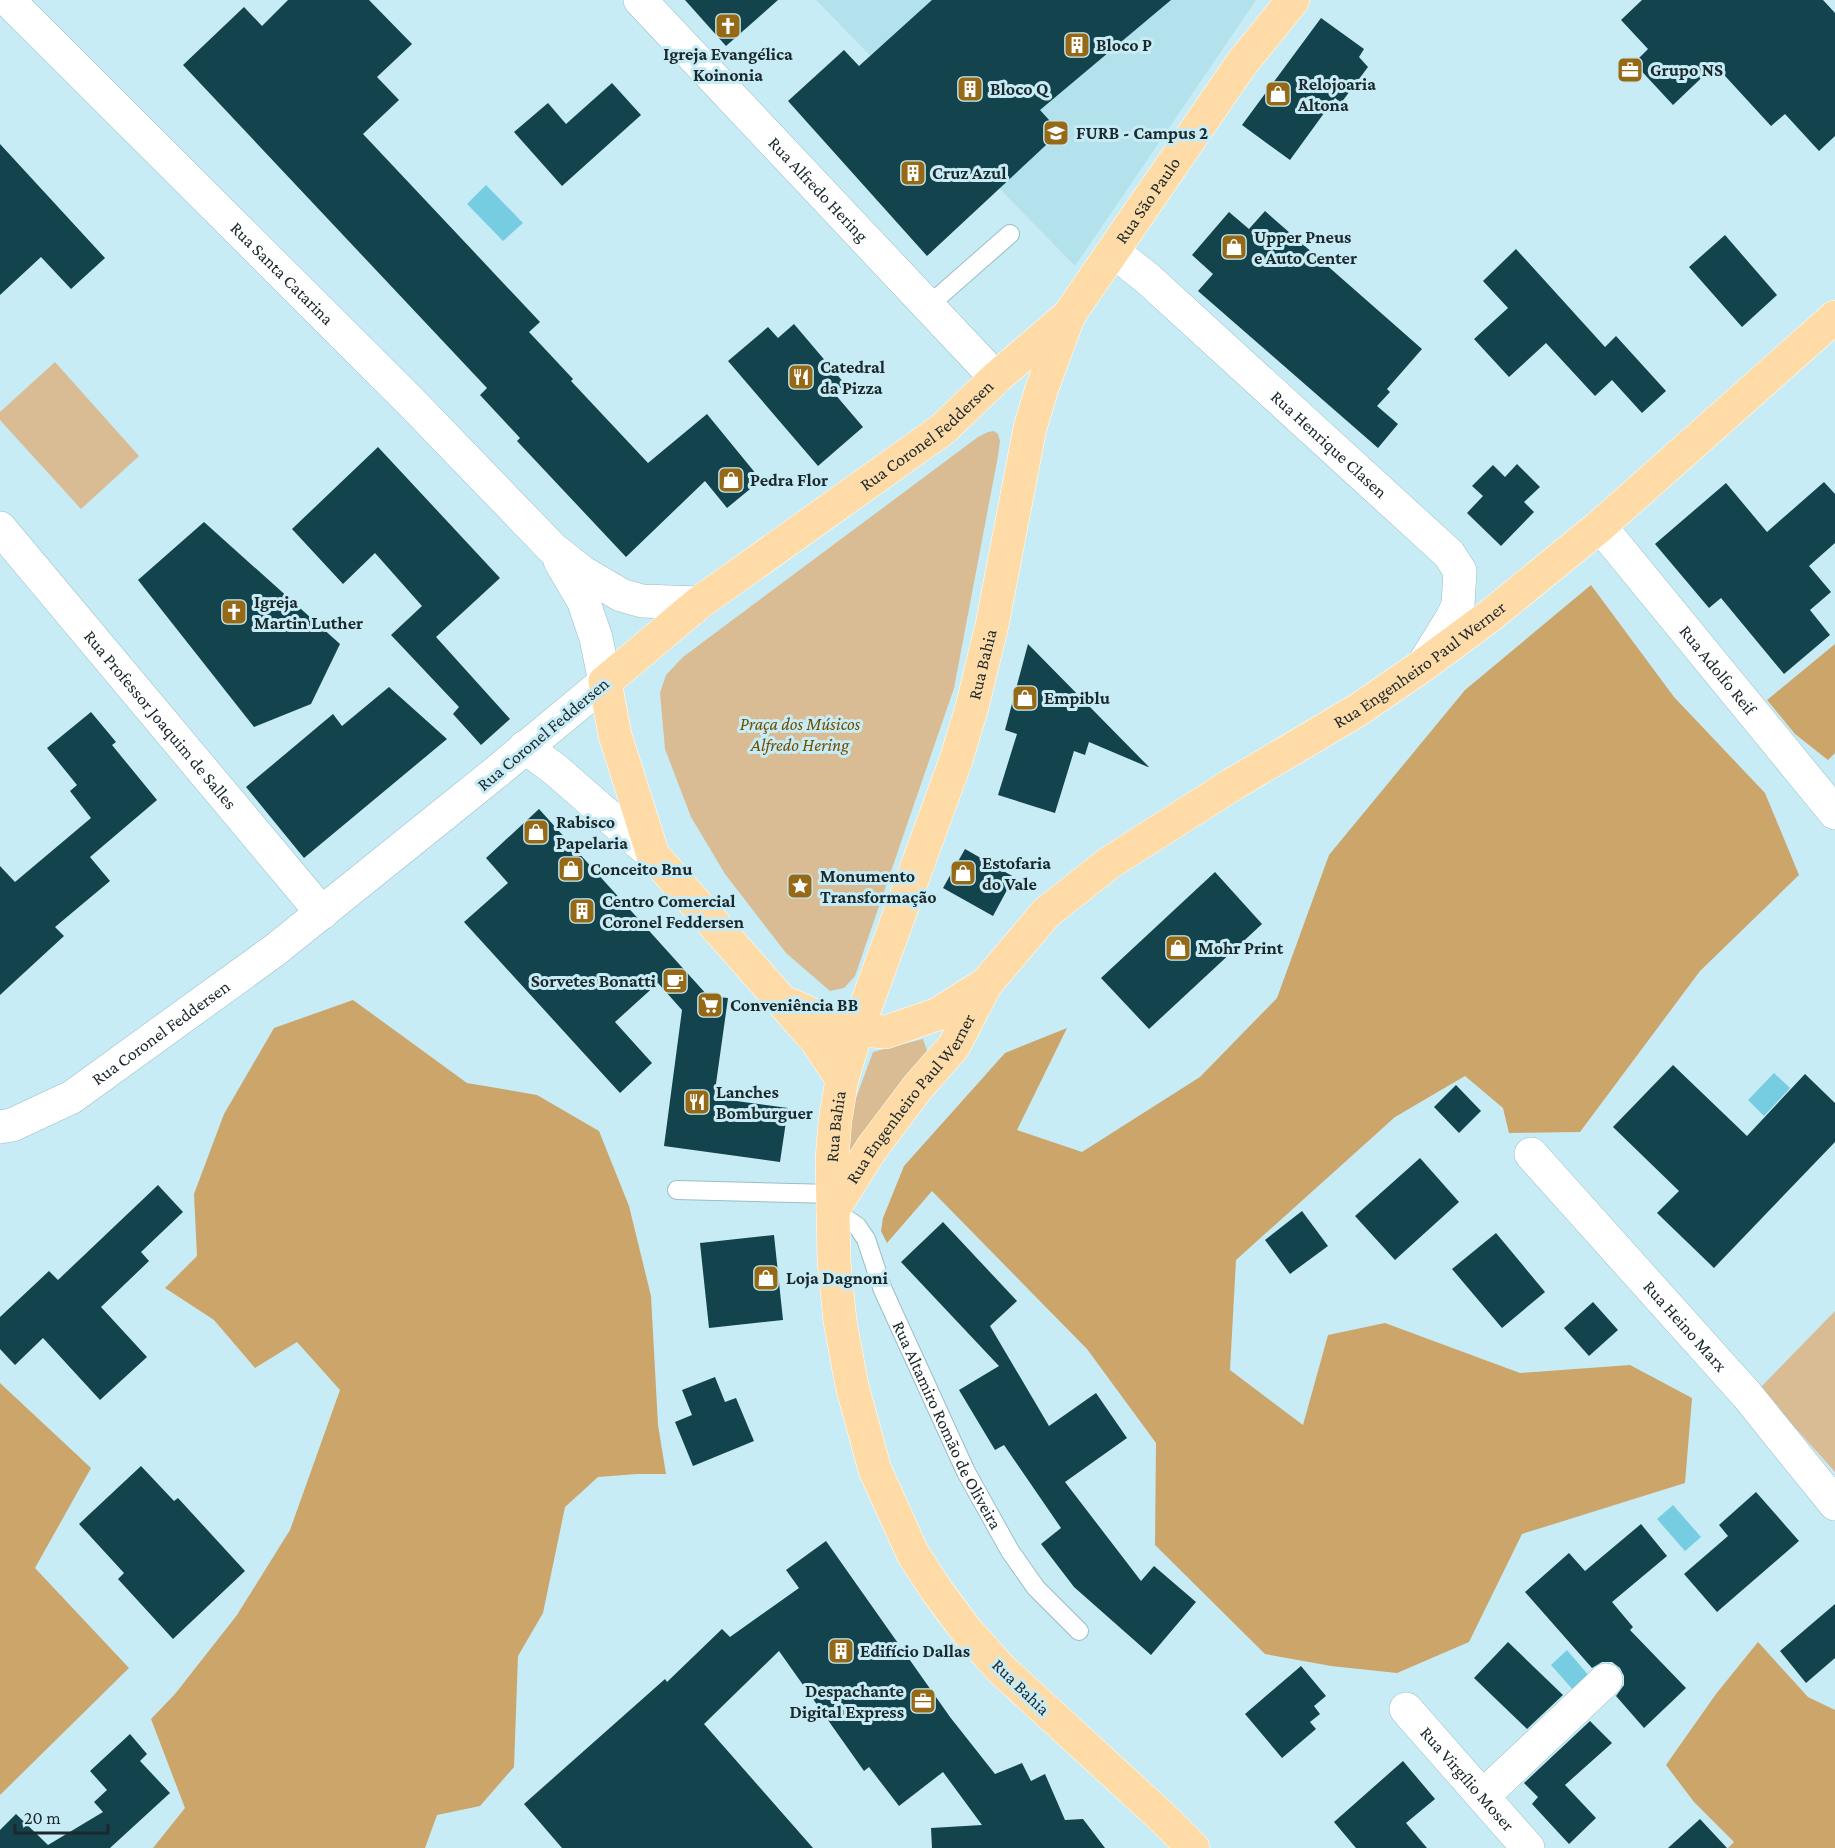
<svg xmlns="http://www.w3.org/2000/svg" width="1835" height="1848" font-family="'Crimson Pro',serif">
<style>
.built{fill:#b3e1ec}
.green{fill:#d9bc93}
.forest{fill:#cca56b}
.water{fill:#76cde1}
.building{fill:#13434d}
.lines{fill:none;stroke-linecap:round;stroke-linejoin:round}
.service-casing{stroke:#9abec7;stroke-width:20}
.minor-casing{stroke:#9abec7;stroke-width:34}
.tertiary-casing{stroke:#9abec7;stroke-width:34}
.secondary-casing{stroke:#9abec7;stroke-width:34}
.primary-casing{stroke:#fff;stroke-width:34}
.service{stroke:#fff;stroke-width:18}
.minor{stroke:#fff;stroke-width:33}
.tertiary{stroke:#fff;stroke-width:33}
.secondary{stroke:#fff;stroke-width:33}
.primary{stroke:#ffdca7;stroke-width:33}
.labels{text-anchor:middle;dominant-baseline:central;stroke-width:6;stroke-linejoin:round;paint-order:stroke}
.poi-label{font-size:18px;font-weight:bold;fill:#1b292d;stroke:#c7ecf5;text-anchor:start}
.street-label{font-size:18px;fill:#1b292d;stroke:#c7ecf5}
.park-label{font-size:18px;font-style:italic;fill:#734d00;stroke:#c7ecf5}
</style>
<rect width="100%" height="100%" fill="#c7ecf5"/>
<polygon class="built" points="816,0 1256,0 1075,266"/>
<g class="green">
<polygon points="55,362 139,456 81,509 0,420 0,412"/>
<polygon points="994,431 998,434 1000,441 998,456 954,688 855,976 844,988 830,991 786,953 725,874 691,817 665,749 660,693 666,675 683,657 978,437 988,432"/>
<polygon points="923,1039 930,1059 845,1171 849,1117 873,1052"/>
<polygon points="1835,1311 1835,1472 1760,1388"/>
</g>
<g class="forest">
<polygon points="1591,585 1674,697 1765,793 1799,875 1700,971 1580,1132 1509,1133 1503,1108 1465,1076 1395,1117 1236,1260 1230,1370 1303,1425 1328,1335 1385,1323 1520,1373 1630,1365 1692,1398 1685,1483 1522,1534 1469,1642 1397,1673 1331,1666 1265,1654 1155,1545 1156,1443 1087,1349 932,1191 887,1243 881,1231 883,1218 904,1166 1005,1053 1067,1028 1017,1130 1082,1152 1200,1077 1277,998 1329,855 1465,690"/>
<polygon points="1835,644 1835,753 1828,760 1795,734 1767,700"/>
<polygon points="353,1000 467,1083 537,1095 599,1131 629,1206 651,1296 658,1425 666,1474 637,1474 598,1477 565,1507 543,1613 518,1656 514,1767 480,1806 437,1815 425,1848 153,1848 185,1808 151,1719 175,1694 237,1615 290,1530 340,1390 297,1342 255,1368 214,1320 165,1288 197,1256 194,1194 224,1114 274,1028"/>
<polygon points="0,1383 91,1468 35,1568 129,1668 0,1795"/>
<polygon points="1758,1642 1808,1697 1835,1710 1835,1848 1728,1848 1734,1842 1694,1802 1666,1765 1716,1694"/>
</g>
<g class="water">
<polygon points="486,185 523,223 503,241 467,204"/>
<polygon points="1774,1073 1790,1088 1764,1116 1748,1100"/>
<polygon points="1673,1505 1701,1537 1685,1551 1657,1519"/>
<polygon points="1567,1650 1590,1677 1574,1691 1551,1665"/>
</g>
<g class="building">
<polygon points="288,0 369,0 412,44 377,77 399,100 363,134 540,322 529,332 573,379 571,381 648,463 707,414 761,480 727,508 705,481 626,557 517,441 520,438 480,395 487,388 183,65 244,7 262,26"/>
<polygon points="685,0 778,0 726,46"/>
<polygon points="932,0 1171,0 1040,110 1060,132 927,256 788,101 844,50 859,66"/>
<polygon points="1642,0 1823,0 1835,13 1835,136 1819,151 1785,114 1771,126 1715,65 1673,105 1634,63 1648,49 1621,20"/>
<polygon points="1321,18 1364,49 1359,57 1368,67 1341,103 1335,98 1290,160 1242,125"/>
<polygon points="612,83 641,115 562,186 514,132 548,103 566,124"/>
<polygon points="0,144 105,258 71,289 41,257 0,295"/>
<polygon points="1265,211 1422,349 1387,389 1390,392 1377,406 1398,424 1378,448 1198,291 1213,274 1192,255 1229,212 1249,229"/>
<polygon points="1725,235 1777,295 1742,327 1689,267"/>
<polygon points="1516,249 1605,347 1616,336 1666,391 1642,413 1612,380 1595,396 1546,343 1509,377 1474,339 1508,308 1483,281"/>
<polygon points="794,324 845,384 834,393 863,427 818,466 728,361 768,327 778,338"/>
<polygon points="378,447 500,578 436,637 510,719 481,745 453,714 459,707 391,635 422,606 375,553 343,584 292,529"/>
<polygon points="1517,464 1540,487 1524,502 1534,512 1501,546 1467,513 1483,496 1472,486 1493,465 1505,477"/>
<polygon points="1824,482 1835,494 1835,543 1809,566 1831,592 1810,610 1830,635 1784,674 1721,598 1709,608 1655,544 1726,483 1767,532"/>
<polygon points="204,522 340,644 311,704 254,727 138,580"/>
<polygon points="1028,644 1149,767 1148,767 1089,742 1085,755 1074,751 1055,813 998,795 1017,734 1005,730"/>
<polygon points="389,687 447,739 304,858 246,787 333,714 342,726"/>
<polygon points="91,712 116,742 112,745 157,800 90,857 110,881 55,927 64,936 0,995 0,866 15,882 91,818 70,791 77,785 47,748"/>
<polygon points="539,809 708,996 728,998 714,1098 788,1108 780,1162 664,1146 682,1010 658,983 615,1022 652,1063 620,1093 464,922 508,883 486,858"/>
<polygon points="965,849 1014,877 993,916 943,888"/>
<polygon points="1215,872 1262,924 1149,1029 1101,978"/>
<polygon points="1673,1065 1747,1136 1805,1074 1835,1103 1835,1142 1714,1268 1657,1213 1679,1191 1613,1127"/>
<polygon points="1456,1085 1481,1111 1459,1133 1434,1107"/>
<polygon points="1420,1158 1459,1202 1395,1260 1355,1216"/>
<polygon points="158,1185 183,1212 141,1252 149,1261 101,1307 147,1357 100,1400 43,1338 15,1365 0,1349 0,1317 49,1271 58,1280"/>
<polygon points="1302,1211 1328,1246 1290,1274 1265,1240"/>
<polygon points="943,1222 1017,1301 990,1326 1049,1426 1096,1393 1127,1438 1065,1482 1141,1581 1154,1566 1196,1602 1151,1655 1074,1587 1041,1544 1061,1528 1004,1445 995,1450 959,1390 999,1366 901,1262"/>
<polygon points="1496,1233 1545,1292 1502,1328 1452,1269"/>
<polygon points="774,1235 783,1320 709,1328 700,1243"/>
<polygon points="1593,1302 1618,1330 1589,1356 1564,1328"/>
<polygon points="715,1377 725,1402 736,1398 754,1441 693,1466 675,1422 692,1415 682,1390"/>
<polygon points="141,1466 174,1501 178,1498 245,1571 173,1639 118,1579 124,1573 79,1524"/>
<polygon points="1756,1492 1799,1541 1717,1612 1684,1574 1728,1536 1719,1525"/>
<polygon points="1641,1524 1667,1556 1612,1602 1633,1627 1630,1630 1686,1688 1644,1728 1616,1696 1624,1685 1624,1676 1620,1668 1612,1662 1602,1662 1592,1668 1525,1592 1569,1553 1585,1571"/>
<polygon points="826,1541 950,1717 995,1774 1022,1763 1031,1781 1045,1774 1065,1820 1083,1819 1105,1848 932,1848 931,1828 982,1825 943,1772 899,1806 869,1767 864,1771 779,1651 704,1724 813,1848 562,1848 524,1804 665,1679 667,1682 722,1629 730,1637 799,1588 786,1570"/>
<polygon points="1835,1604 1835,1658 1806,1683 1780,1651"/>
<polygon points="1508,1642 1563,1695 1527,1729 1474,1678"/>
<polygon points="1301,1666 1326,1696 1314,1706 1320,1714 1310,1722 1316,1729 1282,1758 1245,1714"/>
<polygon points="1590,1721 1612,1743 1565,1785 1596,1818 1569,1844 1532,1804 1538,1797 1524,1783"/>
<polygon points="130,1734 147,1754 140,1761 170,1793 110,1848 0,1848 0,1830 16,1814 48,1845 103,1812 94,1802 107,1790 90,1771"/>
<polygon points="1403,1761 1435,1799 1406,1823 1427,1848 1356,1848 1334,1822"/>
<polygon points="1700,1819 1727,1848 1668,1848"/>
</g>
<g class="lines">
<g class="service-casing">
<g id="service">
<polyline points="928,306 1010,234"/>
<polyline points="677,1190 833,1194"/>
<path id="s1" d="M833,1210L857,1226L866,1239L883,1290L966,1472L1010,1551L1036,1588L1079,1631"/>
</g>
</g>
<g class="minor-casing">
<g id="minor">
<path id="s2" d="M640,0L996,378"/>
<path id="s3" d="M1600,526L1835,813"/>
<path id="s4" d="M0,528L322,913"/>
<polyline points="525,747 557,771 653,855"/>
<path id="s5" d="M0,1127L12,1125L72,1097L275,950L494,774L605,682"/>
<path id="s6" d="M1531,1154L1747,1395L1835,1504"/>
<path id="s7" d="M1406,1709L1528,1848"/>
<polyline points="1483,1796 1606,1680"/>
</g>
</g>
<g class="tertiary-casing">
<g id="tertiary">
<path id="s8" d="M1113,251L1147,278L1449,554L1460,571L1458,605L1452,618L1423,665"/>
</g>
</g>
<g class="secondary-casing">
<g id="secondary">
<path id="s9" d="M8,0L412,403L553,549L582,572L621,595L642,601L699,603"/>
<polyline points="560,561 583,600 596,638 605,682"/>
</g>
</g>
<g class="primary-casing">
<g id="primary">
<polyline points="791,1005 825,1021 857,1030 886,1032 938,1014 984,985"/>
<path id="s10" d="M842,1079L816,1040L653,855L615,735L605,682L699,603L943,429L996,378L1068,316"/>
<path id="s11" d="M833,1210L872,1148L918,1087L954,1046L986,984L1046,913L1109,863L1233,784L1358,710L1422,666L1491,615L1600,526L1835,317"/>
<path id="s12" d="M1193,1848L1161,1816L1001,1669L966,1630L937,1591L913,1554L875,1470L852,1386L840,1321L834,1261L832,1160L835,1121L842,1079L857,1030L956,760L972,707L992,625L1030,428L1042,388L1069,315L1242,63L1293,0"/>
</g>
</g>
<use href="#service" class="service"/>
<use href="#minor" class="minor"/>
<use href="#tertiary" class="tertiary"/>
<use href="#secondary" class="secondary"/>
<use href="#primary" class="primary"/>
</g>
<defs>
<g id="church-square" transform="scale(1.35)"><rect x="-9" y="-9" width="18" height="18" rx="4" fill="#966917" stroke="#c7ecf5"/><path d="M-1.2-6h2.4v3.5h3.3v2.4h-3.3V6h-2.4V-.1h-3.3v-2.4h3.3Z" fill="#fff"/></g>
<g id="building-square" transform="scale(1.35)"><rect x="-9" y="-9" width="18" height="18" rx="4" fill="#966917" stroke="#c7ecf5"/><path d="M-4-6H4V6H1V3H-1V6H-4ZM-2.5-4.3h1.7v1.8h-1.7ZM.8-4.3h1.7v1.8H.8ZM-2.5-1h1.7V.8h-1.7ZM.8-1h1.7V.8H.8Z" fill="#fff"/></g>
<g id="office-square" transform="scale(1.35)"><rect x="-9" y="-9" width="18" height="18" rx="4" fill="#966917" stroke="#c7ecf5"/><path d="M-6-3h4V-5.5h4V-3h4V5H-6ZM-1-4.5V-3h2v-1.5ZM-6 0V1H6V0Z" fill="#fff"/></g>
<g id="shop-square" transform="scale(1.35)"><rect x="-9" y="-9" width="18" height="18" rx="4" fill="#966917" stroke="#c7ecf5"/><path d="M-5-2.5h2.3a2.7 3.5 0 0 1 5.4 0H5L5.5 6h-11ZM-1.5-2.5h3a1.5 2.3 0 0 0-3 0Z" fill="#fff"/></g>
<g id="university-square" transform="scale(1.35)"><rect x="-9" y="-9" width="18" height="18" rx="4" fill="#966917" stroke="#c7ecf5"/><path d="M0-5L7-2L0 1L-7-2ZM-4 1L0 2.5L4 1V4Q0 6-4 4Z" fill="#fff"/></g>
<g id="restaurant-square" transform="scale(1.35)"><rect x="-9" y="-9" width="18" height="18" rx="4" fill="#966917" stroke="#c7ecf5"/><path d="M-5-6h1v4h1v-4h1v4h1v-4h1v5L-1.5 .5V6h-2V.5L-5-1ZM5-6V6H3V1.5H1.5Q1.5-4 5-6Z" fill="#fff"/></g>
<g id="sight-square" transform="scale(1.35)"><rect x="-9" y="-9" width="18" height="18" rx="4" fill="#966917" stroke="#c7ecf5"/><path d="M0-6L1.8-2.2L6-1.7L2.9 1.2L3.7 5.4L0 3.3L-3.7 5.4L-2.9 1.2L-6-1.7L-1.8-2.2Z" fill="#fff"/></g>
<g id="cafe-square" transform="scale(1.35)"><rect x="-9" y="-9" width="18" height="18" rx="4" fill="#966917" stroke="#c7ecf5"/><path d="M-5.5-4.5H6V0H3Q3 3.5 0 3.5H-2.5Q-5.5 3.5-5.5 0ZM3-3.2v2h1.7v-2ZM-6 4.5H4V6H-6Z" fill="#fff"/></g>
<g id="supermarket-square" transform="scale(1.35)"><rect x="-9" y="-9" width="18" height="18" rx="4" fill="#966917" stroke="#c7ecf5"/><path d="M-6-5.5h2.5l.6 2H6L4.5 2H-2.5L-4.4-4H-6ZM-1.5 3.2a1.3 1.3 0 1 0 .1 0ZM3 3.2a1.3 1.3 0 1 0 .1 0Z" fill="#fff"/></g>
</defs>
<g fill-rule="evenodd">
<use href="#church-square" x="728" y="26"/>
<use href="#building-square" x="1077" y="45"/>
<use href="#office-square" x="1630" y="70"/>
<use href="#building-square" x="970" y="89"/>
<use href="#shop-square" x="1278" y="94"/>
<use href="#university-square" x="1056" y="133"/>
<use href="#building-square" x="913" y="173"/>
<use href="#shop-square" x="1234" y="247"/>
<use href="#restaurant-square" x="801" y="377"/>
<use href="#shop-square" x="731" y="480"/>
<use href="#church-square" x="234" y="612"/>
<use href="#shop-square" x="1025" y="698"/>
<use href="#shop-square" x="536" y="832"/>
<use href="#shop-square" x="571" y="869"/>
<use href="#shop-square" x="963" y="873"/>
<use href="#sight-square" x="800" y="886"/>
<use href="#building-square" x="582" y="911"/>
<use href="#shop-square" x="1178" y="948"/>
<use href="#cafe-square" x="675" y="981"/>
<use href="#supermarket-square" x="710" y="1005"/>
<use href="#restaurant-square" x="697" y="1102"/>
<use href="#shop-square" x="766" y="1278"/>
<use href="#building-square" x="841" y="1651"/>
<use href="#office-square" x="923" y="1701"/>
</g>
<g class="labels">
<g class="poi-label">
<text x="1096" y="45">Bloco P</text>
<text x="728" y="54" text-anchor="middle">Igreja Evangélica<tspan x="728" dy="21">Koinonia</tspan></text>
<text x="1650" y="70">Grupo NS</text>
<text x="1298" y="84">Relojoaria<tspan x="1298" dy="21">Altona</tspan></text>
<text x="990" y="89">Bloco Q</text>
<text x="1076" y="133">FURB - Campus 2</text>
<text x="932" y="173">Cruz Azul</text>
<text x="1254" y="237">Upper Pneus<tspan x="1254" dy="21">e Auto Center</tspan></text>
<text x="820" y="367">Catedral<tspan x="820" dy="21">da Pizza</tspan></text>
<text x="750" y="480">Pedra Flor</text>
<text x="254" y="602">Igreja<tspan x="254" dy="21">Martin Luther</tspan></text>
<text x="1044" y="698">Empiblu</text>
<text x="556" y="822">Rabisco<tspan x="556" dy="21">Papelaria</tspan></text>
<text x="982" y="863">Estofaria<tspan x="982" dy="21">do Vale</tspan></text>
<text x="590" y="869">Conceito Bnu</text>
<text x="820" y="876">Monumento<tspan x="820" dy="21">Transformação</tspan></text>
<text x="602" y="901">Centro Comercial<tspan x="602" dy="21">Coronel Feddersen</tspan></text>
<text x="1198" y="948">Mohr Print</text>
<text x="656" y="981" text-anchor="end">Sorvetes Bonatti</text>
<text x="730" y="1005">Conveniência BB</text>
<text x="716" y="1092">Lanches<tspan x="716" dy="21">Bomburguer</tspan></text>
<text x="786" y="1278">Loja Dagnoni</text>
<text x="860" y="1651">Edifício Dallas</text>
<text x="904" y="1691" text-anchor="end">Despachante<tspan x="904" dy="21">Digital Express</tspan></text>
</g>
<g class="street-label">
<text stroke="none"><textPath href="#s2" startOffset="260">Rua Alfredo Hering</textPath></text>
<text stroke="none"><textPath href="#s12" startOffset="1834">Rua São Paulo</textPath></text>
<text stroke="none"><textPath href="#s9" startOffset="387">Rua Santa Catarina</textPath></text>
<text stroke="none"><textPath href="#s10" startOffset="879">Rua Coronel Feddersen</textPath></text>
<text stroke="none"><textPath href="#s8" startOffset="290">Rua Henrique Clasen</textPath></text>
<text stroke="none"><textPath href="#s11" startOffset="816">Rua Engenheiro Paul Werner</textPath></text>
<text stroke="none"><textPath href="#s12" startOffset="1334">Rua Bahia</textPath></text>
<text stroke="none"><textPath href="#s3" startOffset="186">Rua Adolfo Reif</textPath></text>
<text stroke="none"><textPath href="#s4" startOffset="250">Rua Professor Joaquim de Salles</textPath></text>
<text transform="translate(543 734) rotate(-40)">Rua Coronel Feddersen</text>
<text stroke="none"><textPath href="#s5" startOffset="188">Rua Coronel Feddersen</textPath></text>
<text stroke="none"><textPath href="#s11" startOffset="136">Rua Engenheiro Paul Werner</textPath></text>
<text stroke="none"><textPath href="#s12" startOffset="848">Rua Bahia</textPath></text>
<text stroke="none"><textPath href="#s6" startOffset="231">Rua Heino Marx</textPath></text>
<text stroke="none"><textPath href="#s1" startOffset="248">Rua Altamiro Romão de Oliveira</textPath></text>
<text transform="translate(1021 1687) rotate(44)">Rua Bahia</text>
<text stroke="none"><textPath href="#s7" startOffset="93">Rua Virgílio Moser</textPath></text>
</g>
<g class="park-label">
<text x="800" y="724">Praça dos Músicos<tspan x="800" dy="21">Alfredo Hering</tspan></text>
</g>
</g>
<path d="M15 1824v9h93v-9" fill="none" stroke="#1b292d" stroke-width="3"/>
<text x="24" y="1824" font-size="18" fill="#1b292d" stroke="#c7ecf5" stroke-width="4.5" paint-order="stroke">20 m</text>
</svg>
